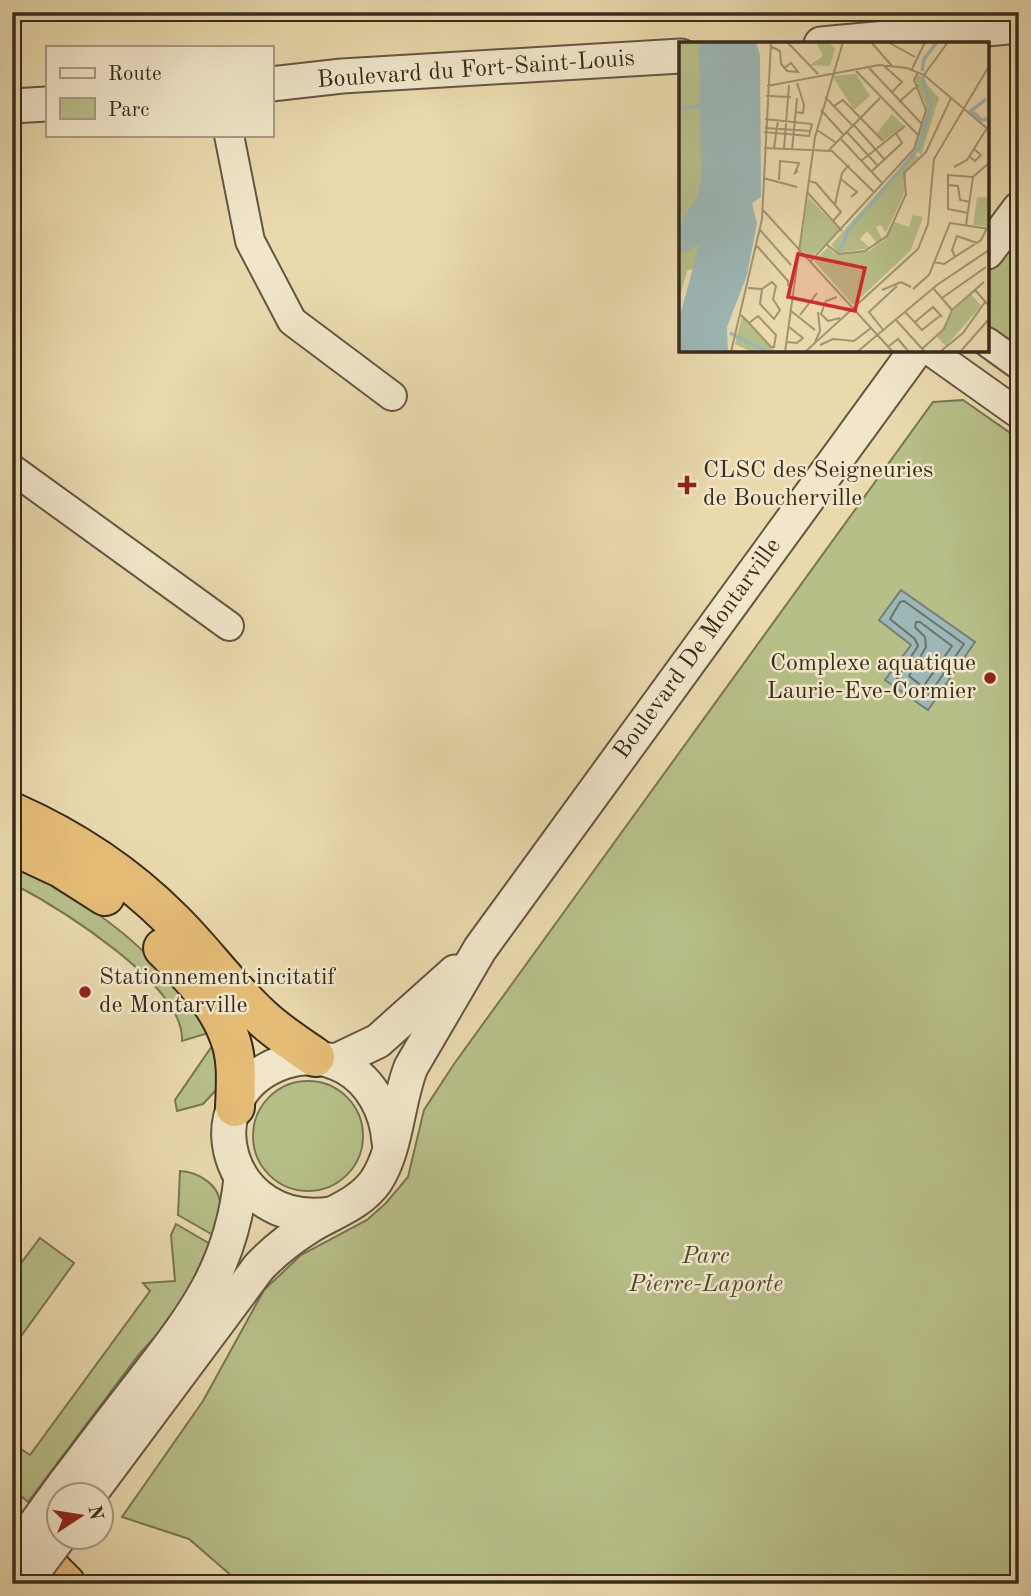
<svg xmlns="http://www.w3.org/2000/svg" width="1031" height="1596" font-family="'Old Standard TT',serif">
<style>
.green{fill:#b7bf89;stroke:#787653;stroke-width:2}
.water{fill:#9db7b6;stroke:#757f79;stroke-width:2}
.lines{fill:none;stroke-linecap:round;stroke-linejoin:round}
.shore{stroke:#6a726a;stroke-width:2}
.minor-casing{stroke:#645741;stroke-width:32}
.tertiary-casing{stroke:#645741;stroke-width:37}
.motorway-casing{stroke:#382c1d;stroke-width:42}
.minor{stroke:#f1e6ca;stroke-width:28}
.tertiary{stroke:#f1e6ca;stroke-width:33}
.motorway{stroke:#e4bc76;stroke-width:38}
.rail-casing{stroke:#382c1d;stroke-width:8}
.rail{stroke:#f1e6ca;stroke-width:5;stroke-dasharray:16;stroke-linecap:butt}
.tertiary-bridge-casing{stroke:#645741;stroke-width:37;stroke-linecap:butt}
.tertiary-bridge{stroke:#f1e6ca;stroke-width:33}
.poi-dot{fill:#8f2418;stroke:#f1e6ca;stroke-width:2.5}
.labels{text-anchor:middle;dominant-baseline:central;stroke-width:5;stroke-linejoin:round;paint-order:stroke}
.street-label{font-size:24px;fill:#382c1d;stroke:#f1e6ca}
.poi-label{font-size:24px;fill:#382c1d;stroke:#f1e6ca;text-anchor:start}
.park-label{font-size:24px;font-style:italic;fill:#514933;stroke:#f1e6ca}
.inset-river{fill:none;stroke:#9db7b6;stroke-width:3.5}
.inset-road{fill:none;stroke:#a29473;stroke-width:2}
.view{fill:#d62828;fill-opacity:0.15;stroke:#d62828;stroke-width:3.5}
.inset-edge{fill:none;stroke:#382c1d;stroke-width:3.5}
</style>
<rect width="100%" height="100%" fill="#e9d9ad"/>
<filter id="stains"><feTurbulence type="fractalNoise" baseFrequency=".00286" numOctaves="4"/><feColorMatrix values="0 0 0 0 .2 0 0 0 0 .09 0 0 0 0 .02 0 0 0 .5 -.17"/></filter>
<radialGradient id="worn" r=".72"><stop offset=".6" stop-color="#630" stop-opacity="0"/><stop offset="1" stop-color="#630" stop-opacity=".3"/></radialGradient>
<g class="green">
<polygon points="1019,230 1019,357 987,332 987,270"/>
<polygon points="963,400 1019,439 1019,1584 241,1584 189,1539 122,1517 203,1401 264,1290 301,1255 367,1220 386,1203 408,1177 424,1110 454,1064 933,402"/>
<path d="M12,864C64,890 114,920 154,962C175,984 195,1008 215,1031L182,1041C185,984 57,907 12,883Z"/>
<polygon points="219,1041 217,1089 203,1104 177,1111 175,1100 210,1049"/>
<circle cx="308" cy="1136" r="55"/>
<path d="M180,1171C199,1172 222,1186 220,1208C219,1217 215,1226 213,1235L178,1215Z"/>
<polygon points="176,1224 210,1244 191,1284 170,1321 140,1353 28,1502 12,1488 12,1443 30,1455 150,1291 143,1283 175,1281 171,1235"/>
<polygon points="40,1238 74,1263 19,1339 12,1334 12,1275"/>
</g>
<polygon class="water" points="901,590 975,642 928,710 885,680 911,645 879,620"/>
<g class="lines">
<g class="shore">
<polygon points="904,601 964,644 926,699 897,678 918,646 915,639 890,619 900,602"/>
<polygon points="916,622 920,622 952,646 923,687 909,676 926,647 925,637 915,627"/>
</g>
<g class="minor-casing">
<g id="minor">
<polyline points="229,135 250,241 292,321 392,396"/>
<polyline points="987,342 1019,365"/>
<polyline points="929,350 1019,414"/>
<polyline points="12,469 229,626"/>
</g>
</g>
<g class="tertiary-casing">
<g id="tertiary">
<polyline points="821,44 1019,26"/>
<polyline points="271,84 342,76 681,56"/>
<polyline points="12,106 47,104"/>
<polyline points="987,252 1019,209"/>
<polyline points="334,1062 378,1041 455,972"/>
<path d="M331,1214C226,1230 188,1095 284,1062C305,1055 325,1056 345,1067C372,1082 387,1112 389,1142"/>
<path d="M65,1483C88,1453 110,1423 133,1394C189,1321 231,1274 241,1178"/>
<path d="M90,1494L259,1267C274,1251 291,1238 310,1226C333,1212 360,1204 376,1181C397,1149 397,1102 411,1067L480,949L916,350"/>
</g>
</g>
<g class="motorway-casing">
<g id="motorway">
<path d="M12,812C71,838 126,874 172,920C205,952 232,992 267,1022C282,1035 299,1046 315,1057"/>
<polyline points="12,845 61,868 105,896"/>
<path d="M163,948C188,973 217,1002 229,1036C238,1058 236,1083 235,1107"/>
<polyline points="18,1536 66,1584"/>
</g>
</g>
<use href="#minor" class="minor"/>
<use href="#tertiary" class="tertiary"/>
<use href="#motorway" class="motorway"/>
<g class="rail-casing">
<polyline id="rail" points="12,19 104,12"/>
</g>
<use href="#rail" class="rail"/>
<g class="tertiary-bridge-casing">
<g id="tertiary-bridge">
<polyline points="12,1556 65,1483"/>
<polyline points="24,1584 60,1536"/>
</g>
</g>
<use href="#tertiary-bridge" class="tertiary-bridge"/>
</g>
<g class="poi-dot">
<path d="M683.5 474.5h7v7h7v7h-7v7h-7v-7h-7v-7h7z"/>
<circle cx="990" cy="678" r="7"/>
<circle cx="85" cy="992" r="7"/>
</g>
<g class="labels">
<g class="street-label">
<text transform="translate(476 70) rotate(-4)">Boulevard du Fort-Saint-Louis</text>
<text transform="translate(698 649) rotate(-54)">Boulevard De Montarville</text>
</g>
<g class="poi-label">
<text x="703" y="471">CLSC des Seigneuries<tspan x="703" dy="28">de Boucherville</tspan></text>
<text x="976" y="664" text-anchor="end">Complexe aquatique<tspan x="976" dy="28">Laurie-Eve-Cormier</tspan></text>
<text x="99" y="978">Stationnement incitatif<tspan x="99" dy="28">de Montarville</tspan></text>
</g>
<g class="park-label">
<text x="706" y="1257">Parc<tspan x="706" dy="28">Pierre-Laporte</tspan></text>
</g>
</g>
<g transform="translate(679 42)">
<rect width="310" height="310" fill="#e9d9ad"/>
<path d="M0,0H20L29,102L18,154L0,188ZM137,0H150L156,7L151,24L131,23L144,14ZM177,32L191,54L175,68L153,34ZM239,32L260,56L242,113L236,107L247,63L236,38ZM213,72L225,84L204,99L198,91ZM235,110L239,116L227,127V147L207,191L202,183L197,185L203,197L198,201L188,189L181,197L191,206L159,211L152,203ZM129,155L161,188L131,217L121,206ZM298,155L310,156V185L294,183ZM234,173L244,175L232,208L174,263L135,219L149,205L155,211L190,209L205,198L216,180L230,185ZM23,193L16,226L8,229L0,258V213ZM292,252L302,264L267,304L258,295L274,269ZM63,274L96,309L99,310H73L56,302Z" fill="#b7bf89"/>
<path d="M20,0H77L81,13L82,155L73,161L78,181L68,233L48,285L49,310H0V278L20,203L0,213V183L18,154L22,134Z" fill="#9db7b6"/>
<path class="inset-river" d="M49,0L53,86L72,158M243,29L245,17L258,0M307,57L292,69L303,78L310,77M0,67L26,63M161,209L169,189L240,106L252,64L243,34M51,291L89,310M12,310L31,258L52,166L60,158L73,161M19,310L37,255L56,168L72,160"/>
<path class="inset-road" d="M108,0L139,32M192,0L213,24M209,0L236,15M91,4L101,9L102,22L103,23L108,29L119,30L112,21L105,26M204,23L223,40L212,51M190,26L243,82M233,27L246,0M177,29L239,93M245,33L269,0M88,44L200,23L228,26L245,33L310,88M87,54L112,55M146,55L173,83M220,60L239,43M155,64L164,58L204,99M142,68L164,92M116,70L124,71L125,63L118,41M174,82L206,118M86,86L132,89M138,88L156,100M167,89L199,124M85,90L130,94L133,82L86,77M161,96L204,142M85,106L153,109L196,151M95,106L99,78M105,107L110,43M113,108L118,56M150,108L201,56M291,115L296,119L302,113L295,107M182,119L226,84M275,125L288,118L308,86M192,130L223,101L217,91M84,136L118,145M162,137L178,150L172,155M100,138L101,119L120,121L116,131L119,129M130,139L137,141L162,170L154,179M269,143L279,144L281,158L291,160M128,150L163,189M156,162L163,131L170,123M84,168L214,310M289,171L269,167V133L294,135M287,183L294,135L310,121M81,188L112,223M148,203L160,212L186,209L208,194L227,152L225,131L247,110L272,56M78,204L109,239V244M276,215L273,208L278,194L298,201M132,219L235,107L247,68L235,38L239,30M255,220L265,222L302,198L308,186M69,246L83,247L93,240L97,244L94,257L101,268L95,277L81,262L83,247M254,246L273,268M234,247L250,233L271,181L310,187M203,248L222,240L232,245M296,248L310,264M158,255L147,259L142,272L149,279L161,276M263,256L307,225M112,269L136,288M226,270L243,288L262,273M62,273L70,281L92,305H95L97,293L79,274L70,281M121,273L138,251M217,278L246,310M236,280L254,265L263,275M205,289L190,270L218,244M108,300L118,301L124,296L110,285M136,300L141,289L139,270M141,303L154,297L175,299L192,286M210,304L219,297L230,310M243,307L265,287L273,268L305,240M262,309L284,291L306,260M52,310L83,177L92,0M106,310L136,95L164,0M126,310L239,207L249,182L255,117L310,24M178,310L258,243L310,208M281,310L310,277"/>
<path class="view" d="M119,212L186,226L176,269L109,255Z"/>
<rect width="310" height="310" class="inset-edge"/>
</g>
<rect width="1031" height="1596" fill="none" stroke="#e9d9ad" stroke-width="42"/>
<rect x="14" y="14" width="1003" height="1568" fill="none" stroke="#382c1d" stroke-width="3.5"/>
<rect x="21" y="21" width="989" height="1554" fill="none" stroke="#382c1d" stroke-width="2"/>
<rect x="46" y="46" width="228" height="91" fill="#f1e6ca" stroke="#a79c85" stroke-width="2"/>
<rect x="60" y="68" width="35" height="10" fill="#f1e6ca" stroke="#a79c85" stroke-width="2"/>
<text x="108" y="80" font-size="21" fill="#382c1d">Route</text>
<rect x="60" y="98" width="35" height="21" fill="#b7bf89" stroke="#a79c85" stroke-width="2"/>
<text x="108" y="116" font-size="21" fill="#382c1d">Parc</text>
<g transform="translate(80 1516) rotate(78)"><circle r="33" fill="#f1e6ca" stroke="#a79c85" stroke-width="2"/>
<path d="M0-5L12 26L0 18L-12 26Z" fill="#8f2418"/>
<text y="-10" font-size="19" font-weight="bold" text-anchor="middle" fill="#382c1d">N</text>
</g>
<rect width="100%" height="100%" filter="url(#stains)"/>
<rect width="100%" height="100%" fill="url(#worn)"/>
</svg>
